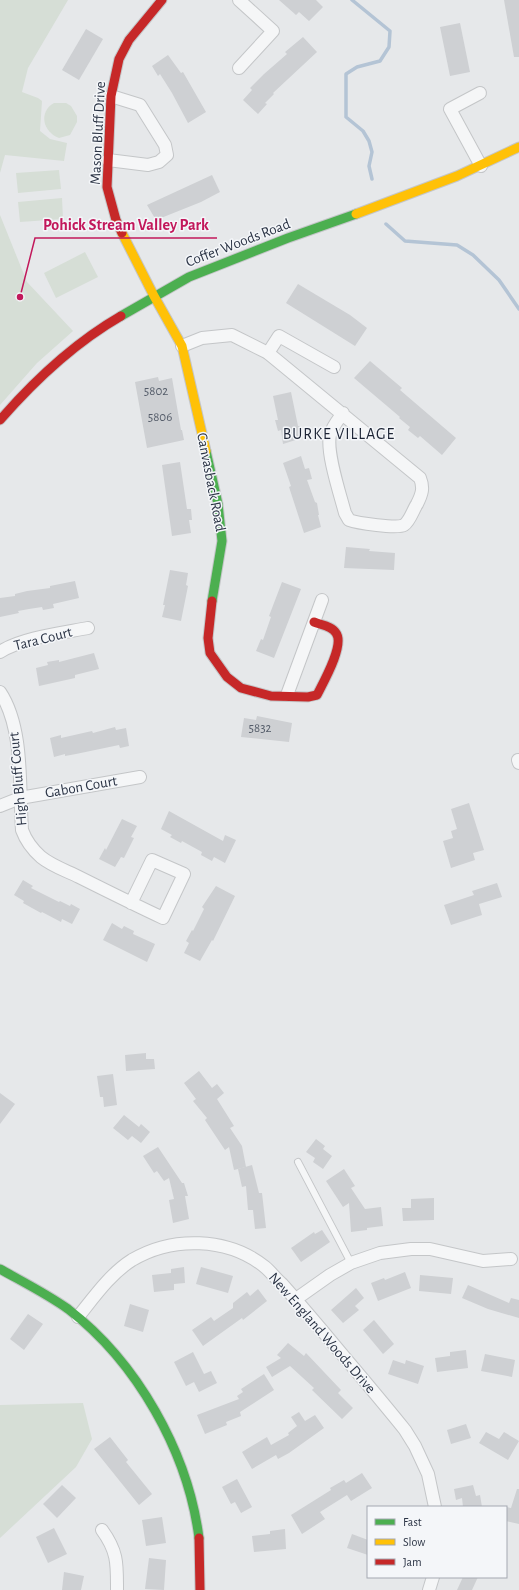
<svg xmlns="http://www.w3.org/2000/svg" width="519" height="1590" font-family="'Alegreya Sans',sans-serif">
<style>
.green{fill:#d6ded6}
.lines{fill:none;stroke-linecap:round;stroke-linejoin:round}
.stream{stroke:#b4c4d5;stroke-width:3.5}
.building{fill:#ced0d3}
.lane-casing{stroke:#c4c6c8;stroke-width:8}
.street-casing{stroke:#c4c6c8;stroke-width:14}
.fast-casing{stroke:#c4c6c8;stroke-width:11}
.slow-casing{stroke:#c4c6c8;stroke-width:11}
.jam-casing{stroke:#c4c6c8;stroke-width:11}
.lane{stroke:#f5f6f7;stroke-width:6}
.street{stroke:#f5f6f7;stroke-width:12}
.fast{stroke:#4caf50;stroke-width:9}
.slow{stroke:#ffc107;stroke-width:9}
.jam{stroke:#c62828;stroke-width:9}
.labels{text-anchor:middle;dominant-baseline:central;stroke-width:3;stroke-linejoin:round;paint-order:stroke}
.number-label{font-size:13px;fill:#545c69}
.street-label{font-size:15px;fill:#2b3445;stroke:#f4f6f9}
.neighbourhood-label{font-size:16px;letter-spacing:1px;fill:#1d2536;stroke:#f4f6f9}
.leader{fill:none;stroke:#c2185b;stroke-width:1.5}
.callout-dot{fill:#c2185b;stroke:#f4f6f9;stroke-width:1.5}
.callout-label{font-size:16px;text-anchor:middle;font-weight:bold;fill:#c2185b;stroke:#f4f6f9;stroke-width:3;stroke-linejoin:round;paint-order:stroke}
</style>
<rect width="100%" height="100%" fill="#e6e8ea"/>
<g class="green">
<polygon points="0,0 68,0 28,68 22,92 38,98 42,101 40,131 50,139 67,143 64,161 5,155 0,173"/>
<path d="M54,103H66L71,106L77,116V122L70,135L59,138C43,132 38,112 54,103Z"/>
<polygon points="59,170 61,189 18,193 16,173"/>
<polygon points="62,198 63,219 20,222 18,202"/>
<polygon points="0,215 27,282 73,331 37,363 0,405"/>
<polygon points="85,252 98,277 56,298 44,273"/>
<polygon points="83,1403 92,1439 76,1467 0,1538 0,1405"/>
</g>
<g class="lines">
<g class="stream">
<polyline points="352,0 390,31 389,47 380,61 357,67 346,74 346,117 363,131 369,141 372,152 369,166 372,179"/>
<polyline points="386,224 405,241 457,245 473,255 499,280 519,309"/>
</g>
</g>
<g class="building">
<polygon points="279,0 316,0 323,7 309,21 299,12 296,15"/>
<polygon points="504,0 519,0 519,57 514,57"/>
<polygon points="460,23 470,72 450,76 440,27"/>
<polygon points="86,29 103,39 79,80 62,70"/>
<polygon points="303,37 317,52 273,93 274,94 265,103 267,104 258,114 243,100 252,90 250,88 264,74 287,54 285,52"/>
<polygon points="168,55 181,73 183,72 206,112 188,123 172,93 160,74 158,76 152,66"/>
<polygon points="212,175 220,192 201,202 156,220 147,205"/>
<polygon points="298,284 350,315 367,328 355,346 286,303"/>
<polygon points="370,361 402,388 400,390 456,438 442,455 420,436 418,438 408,430 410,427 399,418 400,417 354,378"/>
<polygon points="158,377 159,381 172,378 181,430 182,430 184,440 147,448 135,382"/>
<polygon points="291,392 298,426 300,426 302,438 283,444 281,430 278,431 275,420 278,420 273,396"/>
<polygon points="301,456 305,469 309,468 312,479 307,480 315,502 317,503 319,515 318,515 321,527 304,533 289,487 291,486 283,463"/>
<polygon points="180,462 187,509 191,509 192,520 189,520 191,533 172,536 162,465"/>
<polygon points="346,547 370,549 369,551 395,553 394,570 344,568"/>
<polygon points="170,570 188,573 186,585 188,586 181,621 162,617 165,605 163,605"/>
<polygon points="75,581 79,598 53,604 54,608 43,610 42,607 29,609 18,611 19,613 0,617 0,598 15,596 15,594 27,591 50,588 50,586"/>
<polygon points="282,582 301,589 274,658 256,651 261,639 263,640 271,617 269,616"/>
<polygon points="94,653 99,669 75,675 75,678 39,686 36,668 48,665 47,662 59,660 59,662"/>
<polygon points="257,716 292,723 289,742 241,737 244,718 256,720"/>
<polygon points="115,727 116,730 126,728 129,746 120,748 119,745 76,754 65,756 65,754 54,757 50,738 61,735 61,738 92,731 93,733"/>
<polygon points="469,803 484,850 473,853 475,860 451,868 443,841 453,838 451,831 457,829 451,809"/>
<polygon points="169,811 223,841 225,835 236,840 225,863 214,857 212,861 201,855 202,852 182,841 181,843 170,837 172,835 161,829"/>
<polygon points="122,819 137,826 131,837 134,838 124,858 121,857 115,867 99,859 105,848 106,850"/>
<polygon points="23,880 33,886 31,888 59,902 60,901 70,906 71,904 80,909 72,924 62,919 61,922 42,912 41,913 23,903 24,901 14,895"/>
<polygon points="497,883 502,897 479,904 482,915 451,925 444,905 474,895 472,891"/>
<polygon points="216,886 235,896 213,941 212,940 200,961 184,953 189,943 186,941 192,930 193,931 204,909 202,907"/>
<polygon points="112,923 122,929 124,926 134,931 133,934 155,944 147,962 103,940"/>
<polygon points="146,1053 146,1059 154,1059 155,1069 126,1071 125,1055"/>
<polygon points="199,1071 212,1088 217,1084 224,1093 217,1099 234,1126 230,1128 242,1146 246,1167 234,1170 229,1147 225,1150 205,1120 207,1118 193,1101 196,1099 184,1083"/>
<polygon points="113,1074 117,1105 104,1107 103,1097 100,1097 97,1076"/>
<polygon points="0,1093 15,1104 0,1124"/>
<polygon points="124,1115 139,1127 141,1124 150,1132 141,1143 132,1136 128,1140 113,1128"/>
<polygon points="316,1139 325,1146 323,1149 332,1156 323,1169 313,1162 315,1158 306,1152"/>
<polygon points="158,1147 182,1183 184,1183 188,1196 185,1196 189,1219 173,1223 169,1200 174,1199 169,1178 164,1181 157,1171 154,1173 143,1156"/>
<polygon points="252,1165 259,1193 262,1193 266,1228 255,1229 253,1210 248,1210 246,1186 242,1187 238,1169"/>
<polygon points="344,1169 355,1186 351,1188 365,1209 381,1207 383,1226 367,1228 367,1230 351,1232 349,1203 343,1207 326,1181"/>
<polygon points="434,1198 434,1220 403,1221 402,1208 411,1208 411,1199"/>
<polygon points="322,1230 330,1242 301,1262 291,1248 314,1232 315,1234"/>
<polygon points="184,1267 185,1283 174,1284 174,1290 154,1292 152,1275 171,1273 171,1269"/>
<polygon points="201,1267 233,1276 228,1293 196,1284"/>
<polygon points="405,1272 411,1288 378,1301 371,1283 384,1278 385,1280"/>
<polygon points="420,1275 453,1278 451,1294 419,1291"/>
<polygon points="468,1285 509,1303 511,1298 519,1300 519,1318 488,1309 462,1298"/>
<polygon points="356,1288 364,1298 355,1306 359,1310 343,1323 331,1310"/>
<polygon points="258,1289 267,1301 243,1320 242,1318 203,1346 192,1330 211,1317 214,1321 233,1308 233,1303 247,1292 250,1296"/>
<polygon points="130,1304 149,1310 143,1332 124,1326"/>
<polygon points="28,1314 43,1324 24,1350 10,1339"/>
<polygon points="374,1320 394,1344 383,1354 363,1330"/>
<polygon points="288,1343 304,1356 306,1353 341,1390 338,1393 353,1408 342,1419 312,1390 314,1388 290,1366 272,1377 266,1367 281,1358 277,1355"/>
<polygon points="466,1350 468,1368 437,1372 435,1358 450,1356 450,1352"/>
<polygon points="193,1352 204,1374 211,1371 217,1383 199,1392 194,1382 186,1386 174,1362"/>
<polygon points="485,1354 515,1360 512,1377 481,1371"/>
<polygon points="393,1360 405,1364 406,1360 424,1366 418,1384 388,1374"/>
<polygon points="264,1374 274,1390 240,1412 241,1416 226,1422 227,1425 205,1434 197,1415 239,1399 237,1396 243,1392 241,1389"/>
<polygon points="299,1412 305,1421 315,1415 324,1428 289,1453 278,1459 276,1455 252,1469 242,1452 267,1437 271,1445 289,1435 288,1433 297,1426 291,1417"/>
<polygon points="466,1424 471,1438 451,1444 447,1430"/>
<polygon points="486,1432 499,1439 504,1432 519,1441 508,1460 479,1443"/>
<polygon points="110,1437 128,1460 126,1462 152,1494 139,1505 94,1449"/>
<polygon points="362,1473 372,1488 351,1501 347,1495 320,1512 325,1519 302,1534 291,1515 331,1490 330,1488 344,1480 346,1483"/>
<polygon points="237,1479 252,1507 241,1513 235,1502 231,1504 222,1487"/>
<polygon points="62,1485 76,1498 57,1518 43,1504"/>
<polygon points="473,1485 476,1496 480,1495 482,1507 463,1507 462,1498 456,1500 454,1489"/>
<polygon points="517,1489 519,1489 519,1524 506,1521 506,1507 511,1508"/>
<polygon points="162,1517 166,1543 146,1546 142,1520"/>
<polygon points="54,1528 67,1554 48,1563 36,1537"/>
<polygon points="285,1529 286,1549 254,1552 252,1536 270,1534 270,1531"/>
<polygon points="352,1534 368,1540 368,1555 347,1548"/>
<polygon points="149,1558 166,1560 164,1590 145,1589"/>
<polygon points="64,1572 84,1576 81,1590 62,1590"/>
<polygon points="463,1577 478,1577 472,1590 457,1590"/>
</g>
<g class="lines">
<g class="lane-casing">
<polyline id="lane" points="298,1162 351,1263"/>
</g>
<g class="street-casing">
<g id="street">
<polyline points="239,68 273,31 239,0"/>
<polyline points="480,93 450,109 481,166"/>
<polyline points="108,160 148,165 159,162 167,155 165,145 140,105 111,96"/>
<path d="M182,346L202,338L232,335L268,353L420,478C424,488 422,494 417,504C413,510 410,521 404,525C397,529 357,523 349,520L345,513C340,494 326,452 330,435C332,427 338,420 343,413"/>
<polyline points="268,353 279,336 334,367"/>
<path d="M0,652C21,638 62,633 88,628"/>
<path d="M0,692C24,728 19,787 22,830C26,841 32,849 41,857C52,866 67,871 79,877C107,891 135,905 163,918L184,874L152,860L131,903"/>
<polyline points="287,695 322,600"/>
<polyline points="518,760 519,763"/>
<polyline points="0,806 20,798 140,777"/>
<polyline points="296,1299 330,1275 351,1263 380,1253 411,1249 430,1249 483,1261 511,1259"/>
<path d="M78,1317C94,1297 110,1274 132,1260C172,1236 228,1237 265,1267C271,1272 276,1279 282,1284C299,1303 315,1322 331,1341C356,1371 381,1400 405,1430L415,1446L428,1474L435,1507"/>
<path d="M102,1530C118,1552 117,1564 117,1590"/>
<polyline points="429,1590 433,1577"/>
</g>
</g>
<g class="fast-casing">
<g id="fast">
<polyline points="121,316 189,277 288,238 356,214"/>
<polyline points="206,451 218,504 222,541 212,601"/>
<path d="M0,1269C23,1282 47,1294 68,1309C137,1362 188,1452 199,1538"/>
</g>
</g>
<g class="slow-casing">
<g id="slow">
<polyline points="356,214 457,176 519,147"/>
<polyline points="122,233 154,296 182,346 206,451"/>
</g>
</g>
<g class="jam-casing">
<g id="jam">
<polyline points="122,233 116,220 107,187 111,96 119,59 129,40 162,0"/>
<path d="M0,420C34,381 76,342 121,316"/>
<path d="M212,601L208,638L210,653L227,677L241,688L271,696L308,697L317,695C323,683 345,645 336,633C332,626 321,625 314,622"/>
<polyline points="199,1538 200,1590"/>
</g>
</g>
<use href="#lane" class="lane"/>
<use href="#street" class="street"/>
<use href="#fast" class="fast"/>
<use href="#slow" class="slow"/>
<use href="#jam" class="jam"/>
</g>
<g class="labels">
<g class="number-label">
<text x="156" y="391">5802</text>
<text x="160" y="417">5806</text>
<text x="260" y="728">5832</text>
</g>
<g class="street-label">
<text transform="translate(98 133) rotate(-87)">Mason Bluff Drive</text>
<text transform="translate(238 243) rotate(-21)">Coffer Woods Road</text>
<text transform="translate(211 482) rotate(79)">Canvasback Road</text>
<text transform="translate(43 639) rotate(-14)">Tara Court</text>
<text transform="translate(18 779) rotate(-95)">High Bluff Court</text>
<text transform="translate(81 787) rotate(-10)">Gabon Court</text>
<text transform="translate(322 1333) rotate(49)">New England Woods Drive</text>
</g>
<g class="neighbourhood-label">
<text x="339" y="434">BURKE VILLAGE</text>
</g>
</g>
<path class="leader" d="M20 297L35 238H217"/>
<circle class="callout-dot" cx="20" cy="297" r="4"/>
<g class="callout-label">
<text x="126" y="230">Pohick Stream Valley Park</text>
</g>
<rect x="367" y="1506" width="140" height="72" fill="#f4f6f9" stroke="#a4a8b1"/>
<rect x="375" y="1519" width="20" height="6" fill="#4caf50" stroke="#a4a8b1"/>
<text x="403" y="1526" font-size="12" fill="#2b3445">Fast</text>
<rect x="375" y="1539" width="20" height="6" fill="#ffc107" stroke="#a4a8b1"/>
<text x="403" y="1546" font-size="12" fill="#2b3445">Slow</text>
<rect x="375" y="1559" width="20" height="6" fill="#c62828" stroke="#a4a8b1"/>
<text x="403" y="1566" font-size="12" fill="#2b3445">Jam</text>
</svg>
